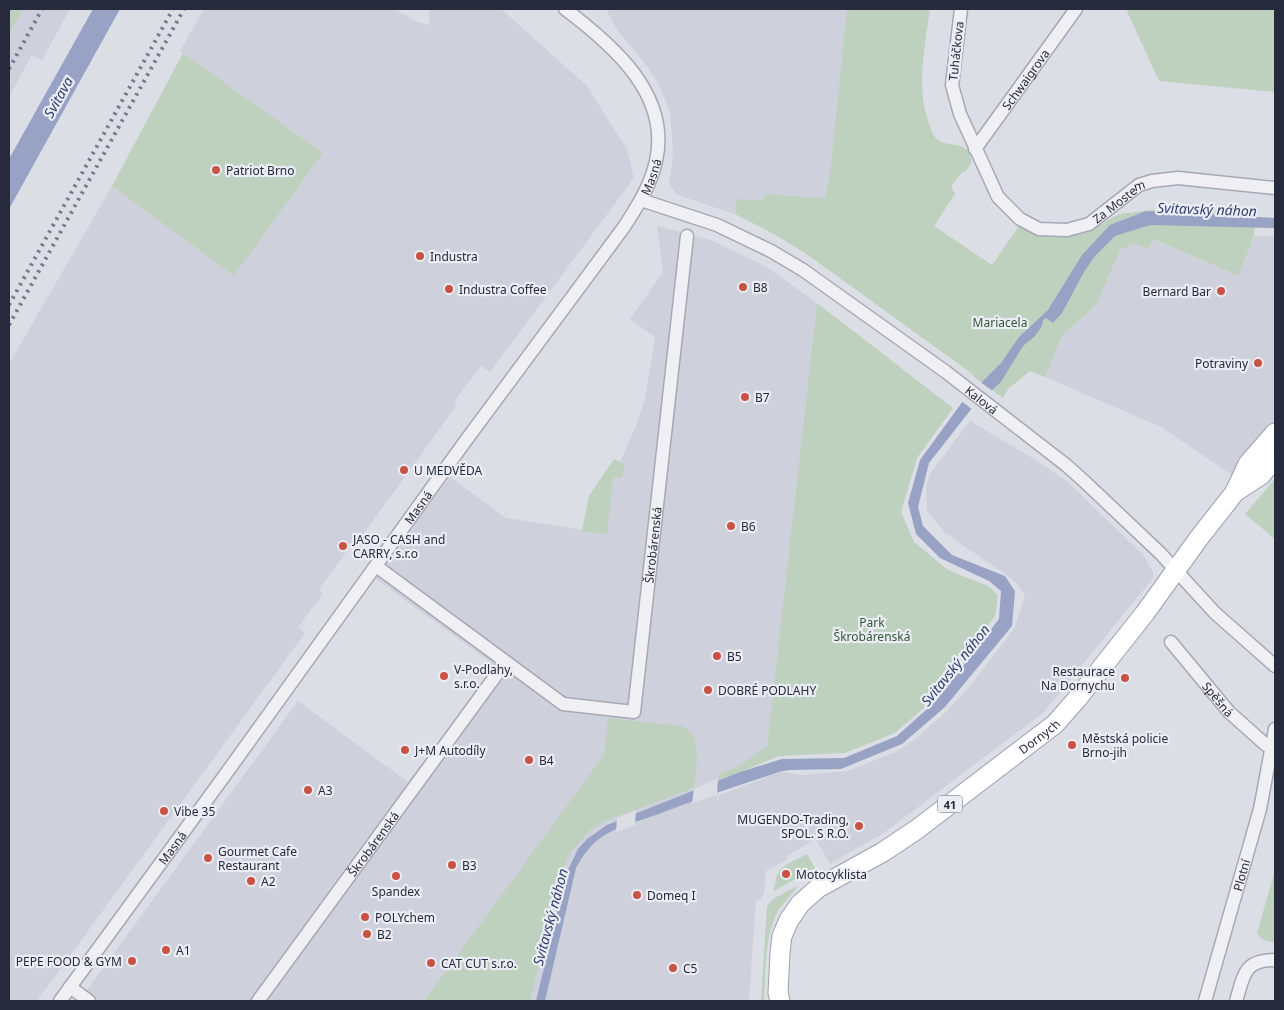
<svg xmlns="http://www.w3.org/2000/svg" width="1284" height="1010" font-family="'Noto Sans',sans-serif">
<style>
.built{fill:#ced0db}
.green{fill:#bed0be}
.water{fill:#98a2c5}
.pier{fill:#dcdee6}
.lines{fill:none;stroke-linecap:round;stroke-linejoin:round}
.street-casing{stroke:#a6a8b3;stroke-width:15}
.primary-casing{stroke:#9c9fb1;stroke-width:21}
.street{stroke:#efeff4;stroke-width:12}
.primary{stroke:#fff;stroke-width:19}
.rail{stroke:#76798f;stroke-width:4;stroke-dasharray:2.5 5;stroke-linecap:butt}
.poi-dot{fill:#c95244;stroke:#ebedf4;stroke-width:2}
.labels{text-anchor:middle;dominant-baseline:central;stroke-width:4.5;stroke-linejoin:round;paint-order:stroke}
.shield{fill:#ebedf4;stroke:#626473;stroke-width:1}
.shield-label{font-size:11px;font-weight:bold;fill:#27293c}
.street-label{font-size:12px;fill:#27293c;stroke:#ebedf4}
.poi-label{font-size:12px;fill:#27293c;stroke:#ebedf4;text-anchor:start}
.park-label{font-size:12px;fill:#345737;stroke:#ebedf4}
.water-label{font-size:14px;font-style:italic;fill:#323e6e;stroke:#ebedf4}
</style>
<rect width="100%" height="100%" fill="#dcdee6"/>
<g class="built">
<polygon points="23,9 70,9 42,60 32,55 9,97 9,35"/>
<polygon points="204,9 395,9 415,21 429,25 429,9 501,9 587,86 627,149 634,178 490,372 481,366 454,402 457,405 359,540 356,538 319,590 323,594 298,627 305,633 37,1001 9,1001 9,364 112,186 234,276 323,153 180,51"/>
<polygon points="606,9 847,9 830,173 825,198 764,194 763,201 737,205 734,214 678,195 670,187 669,179 672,165 673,150 670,113 667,104 659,85 646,65 615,27"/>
<polygon points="657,226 711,240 765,266 817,303 767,746 737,767 719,773 717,801 718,800 719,795 781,772 804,775 847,771 898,751 915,739 943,715 966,691 1014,629 1025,596 1017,584 1005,574 945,533 927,511 926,487 930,474 970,421 1039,462 1069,483 1143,555 1153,572 1153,578 1043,713 954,780 884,833 830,864 816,839 787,856 788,859 766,871 764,893 761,899 756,902 749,1001 79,1001 298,701 408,782 490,672 490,662 375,578 450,477 506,518 584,530 608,489 637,423 645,399 655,337 630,319 663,272"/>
<polygon points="1254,236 1275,236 1275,423 1235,477 1161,427 1045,377 1062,336 1097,304 1120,250 1134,243 1152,239 1237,276"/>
</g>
<g class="green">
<polygon points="9,9 23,9 9,35"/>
<path d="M847,9H930C925,48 915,88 930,126C931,130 933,136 937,139C945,147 962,142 968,151C970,154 971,159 972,162L966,171L962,172L951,186L955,194L934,226L992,265L1019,226L1040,234L1061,237L1086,233L1119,214L1187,206L1255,209L1254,236L1238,276L1153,239L1148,249L1134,243L1120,250L1097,304L1062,336L1045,377L1030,371L1008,389L1003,398L975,378L971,373L808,255L774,234L735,214L737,199L763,201L764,194L825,198L830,173Z"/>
<polygon points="1126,9 1275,9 1275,92 1159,81"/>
<polygon points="183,53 323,153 234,276 112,186"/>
<polygon points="817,303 953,408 917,458 901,512 914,542 948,570 988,586 998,595 995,616 934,699 895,733 845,753 779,756 718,781 719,773 737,767 767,746"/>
<polygon points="614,459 624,464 622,478 613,478 607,534 582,531 589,496"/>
<polygon points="1275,479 1275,539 1245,514"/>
<path d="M608,718L681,726C705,737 695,767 694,788L607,820L590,830L570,853L561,873L530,1001H424L604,755Z"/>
<path d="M807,854L815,868L774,891C777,864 785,866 807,854Z"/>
<path d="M1275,870V942C1268,942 1260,940 1257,933Z"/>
<path d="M797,886C793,895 782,903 777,913C764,940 766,972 764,1001H761L767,906L773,899Z"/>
</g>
<g class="water">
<polygon points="93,9 120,9 9,209 9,159"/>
<path d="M1146,211L1275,218V228L1150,225L1115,236L1095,256L1084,272L1062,313L1053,323L1046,318L1043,320L1042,326L1035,336L1023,346L1001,382L972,408L929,463L918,507L923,526L952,555L1005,576L1015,591L1012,626L945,707L902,744L841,769L789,770L779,772C738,786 697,799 656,815C638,821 619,826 603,836C591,844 583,855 576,868L545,1001H536L567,872L578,849L587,839L607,825L740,772L782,759L844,758L897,736L936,701L999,619L1001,591L989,581L940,558L916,534L908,503L920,460L963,401L1001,363L1019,337L1048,310L1082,255L1110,225Z"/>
</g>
<g class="pier">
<polygon points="979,381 994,392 973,410 960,400"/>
<polygon points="718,778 717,795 692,803 694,789"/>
<polygon points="636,810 635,825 616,832 617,818"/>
</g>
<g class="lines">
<g class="street-casing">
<g id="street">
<path id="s1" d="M961,9L952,85L960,114L998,197L1020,219L1039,229L1067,230L1089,224L1139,185L1152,181L1178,178L1275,188"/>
<path id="s2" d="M975,149L1076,9"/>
<path id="s3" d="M641,200L717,225L771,251L803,270L946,372L1066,465L1085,482L1160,553L1215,613L1275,666"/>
<path id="s4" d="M376,566L563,704L634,712L687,236"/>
<path id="s5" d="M1171,642L1229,712L1266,745L1272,746"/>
<polyline points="70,987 89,1001"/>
<path id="s6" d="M60,1001L225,775L464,443L624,227C637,207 651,185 656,161C671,95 613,45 565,9"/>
<path id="s7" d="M258,1001L505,663"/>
<path id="s8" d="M1205,1001L1260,809L1275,729"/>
<path d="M1236,1001C1244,976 1243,960 1275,960"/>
</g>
</g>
<g class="primary-casing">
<g id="primary">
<polyline points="1235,492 1261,475 1275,458"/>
<path id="s9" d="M780,1001L778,993L780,953L782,936L789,920L800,904L818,888L883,852L916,830L1055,724L1077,699L1145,613L1199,538L1235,492L1248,464L1275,433"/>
</g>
</g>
<use href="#street" class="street"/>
<use href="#primary" class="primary"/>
<g class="rail">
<polyline points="9,69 42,9"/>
<polyline points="9,305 173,9"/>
<polyline points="9,325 184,9"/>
</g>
</g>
<g class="poi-dot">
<circle cx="216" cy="170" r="5"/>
<circle cx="420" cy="256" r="5"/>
<circle cx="743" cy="287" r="5"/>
<circle cx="449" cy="289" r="5"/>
<circle cx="1221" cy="291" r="5"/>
<circle cx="1258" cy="363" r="5"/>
<circle cx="745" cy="397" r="5"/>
<circle cx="404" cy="470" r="5"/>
<circle cx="731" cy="526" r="5"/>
<circle cx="343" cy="546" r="5"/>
<circle cx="717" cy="656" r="5"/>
<circle cx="444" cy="676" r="5"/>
<circle cx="1125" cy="678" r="5"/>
<circle cx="708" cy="690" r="5"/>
<circle cx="1072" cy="745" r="5"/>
<circle cx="405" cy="750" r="5"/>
<circle cx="529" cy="760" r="5"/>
<circle cx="308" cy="790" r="5"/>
<circle cx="164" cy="811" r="5"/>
<circle cx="859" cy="826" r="5"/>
<circle cx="208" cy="858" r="5"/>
<circle cx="452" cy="865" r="5"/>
<circle cx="786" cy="874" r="5"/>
<circle cx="396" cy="876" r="5"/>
<circle cx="251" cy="881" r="5"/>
<circle cx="637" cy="895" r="5"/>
<circle cx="365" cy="917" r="5"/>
<circle cx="367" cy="934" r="5"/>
<circle cx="166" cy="950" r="5"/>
<circle cx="132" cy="961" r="5"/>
<circle cx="431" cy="963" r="5"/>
<circle cx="673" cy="968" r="5"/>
</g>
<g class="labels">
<rect class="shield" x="937.5" y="795.5" width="25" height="17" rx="4"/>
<g class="shield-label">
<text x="950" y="804">41</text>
</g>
<g class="street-label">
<text transform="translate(956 51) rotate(-84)">Tuháčkova</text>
<text stroke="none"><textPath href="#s2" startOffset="86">Schwaigrova</textPath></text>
<text stroke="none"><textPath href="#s6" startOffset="1015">Masná</textPath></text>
<text stroke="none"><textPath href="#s1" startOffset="339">Za Mostem</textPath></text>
<text stroke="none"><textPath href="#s3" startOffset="398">Kalová</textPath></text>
<text stroke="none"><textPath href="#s6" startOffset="610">Masná</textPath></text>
<text stroke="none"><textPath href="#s4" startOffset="472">Škrobárenská</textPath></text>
<text stroke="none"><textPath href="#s5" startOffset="74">Spěšná</textPath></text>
<text stroke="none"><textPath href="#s9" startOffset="395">Dornych</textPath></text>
<text stroke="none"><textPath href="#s7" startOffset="195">Škrobárenská</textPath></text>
<text stroke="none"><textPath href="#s6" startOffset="190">Masná</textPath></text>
<text stroke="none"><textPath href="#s8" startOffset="131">Plotní</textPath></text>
</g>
<g class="poi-label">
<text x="226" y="170">Patriot Brno</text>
<text x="430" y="256">Industra</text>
<text x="753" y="287">B8</text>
<text x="459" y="289">Industra Coffee</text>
<text x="1211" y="291" text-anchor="end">Bernard Bar</text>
<text x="1248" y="363" text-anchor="end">Potraviny</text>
<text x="755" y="397">B7</text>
<text x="414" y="470">U MEDVĚDA</text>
<text x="741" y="526">B6</text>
<text x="353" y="539">JASO - CASH and<tspan x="353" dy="14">CARRY, s.r.o</tspan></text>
<text x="727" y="656">B5</text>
<text x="454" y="669">V-Podlahy,<tspan x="454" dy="14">s.r.o.</tspan></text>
<text x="1115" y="671" text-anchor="end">Restaurace<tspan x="1115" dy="14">Na Dornychu</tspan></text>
<text x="718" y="690">DOBRÉ PODLAHY</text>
<text x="1082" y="738">Městská policie<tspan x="1082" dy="14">Brno-jih</tspan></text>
<text x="415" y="750">J+M Autodíly</text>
<text x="539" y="760">B4</text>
<text x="318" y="790">A3</text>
<text x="174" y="811">Vibe 35</text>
<text x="849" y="819" text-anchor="end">MUGENDO-Trading,<tspan x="849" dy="14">SPOL. S R.O.</tspan></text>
<text x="218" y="851">Gourmet Cafe<tspan x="218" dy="14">Restaurant</tspan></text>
<text x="462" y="865">B3</text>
<text x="796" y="874">Motocyklista</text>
<text x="261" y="881">A2</text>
<text x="396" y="891" text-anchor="middle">Spandex</text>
<text x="647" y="895">Domeq I</text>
<text x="375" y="917">POLYchem</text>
<text x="377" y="934">B2</text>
<text x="176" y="950">A1</text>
<text x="122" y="961" text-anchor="end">PEPE FOOD &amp; GYM</text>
<text x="441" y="963">CAT CUT s.r.o.</text>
<text x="683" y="968">C5</text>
</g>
<g class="park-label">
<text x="1000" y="322">Mariacela</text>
<text x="872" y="622">Park<tspan x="872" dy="14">Škrobárenská</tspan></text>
</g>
<g class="water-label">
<text transform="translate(58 97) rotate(-61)">Svitava</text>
<text transform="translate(1207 209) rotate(2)">Svitavský náhon</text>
<text transform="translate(955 665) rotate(-51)">Svitavský náhon</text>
<text transform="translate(550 917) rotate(-75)">Svitavský náhon</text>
</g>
</g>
<rect width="1284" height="1010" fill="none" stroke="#27293c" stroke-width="20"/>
</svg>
